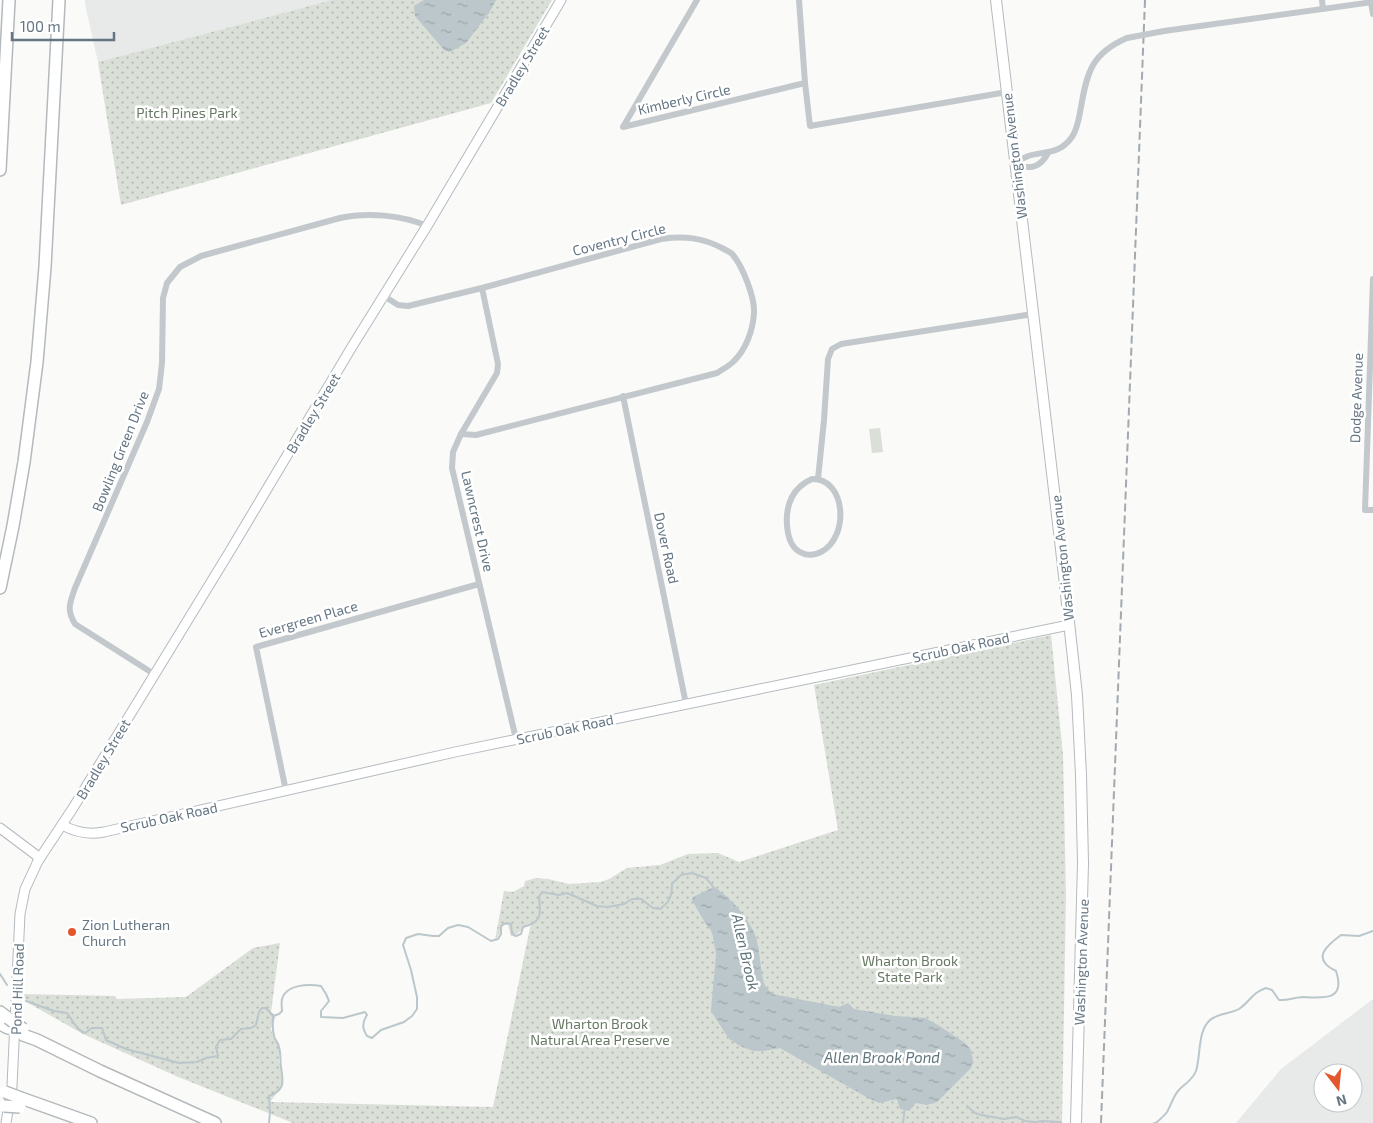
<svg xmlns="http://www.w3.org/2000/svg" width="1373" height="1123" font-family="'Exo 2',sans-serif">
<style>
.built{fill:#e8e9e9;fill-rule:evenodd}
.grass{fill:url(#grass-dots)}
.pitch{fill:#dadfd7}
.water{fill:url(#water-ripples)}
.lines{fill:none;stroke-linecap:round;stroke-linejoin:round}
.stream{stroke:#bbc7cb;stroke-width:2}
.secondary-casing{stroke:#b3babf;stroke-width:11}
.primary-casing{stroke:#b5babe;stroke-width:12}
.highway-casing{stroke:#b4b9bd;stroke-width:14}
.street{stroke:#c3c8cc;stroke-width:6}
.secondary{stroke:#fff;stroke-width:9}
.primary{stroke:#fff;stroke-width:10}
.highway{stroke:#fff;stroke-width:11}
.rail{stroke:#a2aab0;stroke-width:2;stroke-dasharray:8 4;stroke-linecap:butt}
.highway-bridge-casing{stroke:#b4b9bd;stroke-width:14;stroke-linecap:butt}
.street-bridge{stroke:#c3c8cc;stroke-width:6}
.highway-bridge{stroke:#fff;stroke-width:11}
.poi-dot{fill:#e4572e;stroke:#fff;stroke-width:2}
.labels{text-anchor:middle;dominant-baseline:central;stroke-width:5;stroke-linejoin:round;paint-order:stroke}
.street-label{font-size:14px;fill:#657683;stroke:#fff}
.park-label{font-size:14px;fill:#687a64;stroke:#fff}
.poi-label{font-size:14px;fill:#657683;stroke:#fff;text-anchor:start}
.water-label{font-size:15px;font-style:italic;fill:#60757c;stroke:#fff}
</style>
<defs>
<pattern id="grass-dots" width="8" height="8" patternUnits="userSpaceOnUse" patternTransform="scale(1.25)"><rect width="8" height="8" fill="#dadfd7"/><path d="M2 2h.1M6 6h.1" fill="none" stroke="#b4b9b4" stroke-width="1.8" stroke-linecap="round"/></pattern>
<pattern id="water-ripples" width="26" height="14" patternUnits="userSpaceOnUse" patternTransform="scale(1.25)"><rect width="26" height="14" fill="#bbc7cb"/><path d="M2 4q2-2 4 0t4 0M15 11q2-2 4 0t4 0" fill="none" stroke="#9ca6aa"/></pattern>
</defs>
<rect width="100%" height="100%" fill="#fafaf8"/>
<g class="built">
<polygon points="85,0 333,0 98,62 85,4"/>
<path d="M1373,999V1123H1236L1281,1069ZM1323,1073H1353V1103H1323Z"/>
</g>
<g class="grass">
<polygon points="332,0 552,0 491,103 121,205 98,62"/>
<path d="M1051,635L1063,755L1066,895L1062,1123H293L176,1076L83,1034L30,1004L23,997V994L115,996L117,999L186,997L253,948L280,943L271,1012L276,1016L271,1029L273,1035L279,1043L280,1047L279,1061L283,1076L282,1083L279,1090L270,1102L493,1107L531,923C524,926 519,935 511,936L508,925H503L500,933L495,940L504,891L513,892L524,886L525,881L536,878L548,879L569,884L601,882L609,879L627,868L660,865L688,854L718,853L739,862L838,830L814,685Z"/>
</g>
<polygon class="pitch" points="880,428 883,452 872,453 869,429"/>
<g class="water">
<polygon points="424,0 496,0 489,13 466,43 450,52 444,50 415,16 414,6"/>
<path d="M714,887C732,898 755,924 758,946C760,955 761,977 765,985C766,988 770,991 772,994L839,1007L848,1003L854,1009L895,1016L925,1018L938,1025L965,1043L971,1050L973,1061L971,1068L937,1102L927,1105L916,1103L909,1111L900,1109L897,1099L879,1103L870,1099L780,1048L764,1051H754L742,1047L729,1039L711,1011L716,954L712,932L704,921L692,900L693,897Z"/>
</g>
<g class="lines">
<g class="stream">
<polyline points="0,974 7,985"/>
<path d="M26,1001L54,1011L67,1013L78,1029L85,1033L92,1028H102L106,1040L126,1049L179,1063L197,1062L206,1058L218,1056L216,1047L220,1040L231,1039L241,1029L251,1028L256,1025L259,1012L262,1008H266L273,1016L279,1014L282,1011C282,1007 281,1003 282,999C286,984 309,984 321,986L326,994L329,1001L321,1011V1017L343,1018L365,1012L367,1015C362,1023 362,1028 367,1036L372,1038L381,1030L404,1022L412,1016L417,1009V997L411,970L403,945L406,938L418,934L433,936H439L448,928L458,925L468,927L491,941L498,939L501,934V926L506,923L511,924L512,934L516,936L521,934L523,927C542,922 541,915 539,897L542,892L559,895L567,893L597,906L608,907L624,904L632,899H641L653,908L660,909C670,902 672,896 672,884L681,875L692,873L706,878L714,888"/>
<polyline points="967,1106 975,1113 981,1115 1004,1119 1016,1117 1025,1121 1034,1122"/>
<path d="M269,1123L270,1112L269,1096C286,1090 283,1081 281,1067C280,1060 281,1053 279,1047C278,1043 275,1040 274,1036C272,1029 273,1022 273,1016"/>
<polyline points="903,1123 905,1107"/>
<polyline points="1032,1123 1041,1121 1061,1122"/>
<path d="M1154,1123H1156C1160,1119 1164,1116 1167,1112C1171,1105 1173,1097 1178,1091C1184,1084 1192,1081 1196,1071C1201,1056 1197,1032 1210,1020C1218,1013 1230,1014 1239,1009C1251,1001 1251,993 1266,988L1272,990L1279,1000C1288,1001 1295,997 1303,997C1324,998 1346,1001 1336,971C1311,959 1326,946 1341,935L1359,936L1373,931"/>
</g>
<g class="secondary-casing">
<g id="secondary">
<path d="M62,825C75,832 89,835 104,832L455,752L1069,625"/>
<polyline points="0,828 40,858"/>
<polyline points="6,1123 12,1086 20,914 25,889 38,861 73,808 230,551 353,345 427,226 561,0"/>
</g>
</g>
<g class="primary-casing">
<polyline id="primary" points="996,0 1061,549 1077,695 1081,775 1083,863 1076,1123"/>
</g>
<g class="highway-casing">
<g id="highway">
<polyline points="0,170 9,0"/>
<polyline points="0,588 13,526 24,462 37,362 45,267 59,0"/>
<polyline points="0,1012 8,1018"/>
<polyline points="0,1024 8,1028"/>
<polyline points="23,1035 37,1040 100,1071 215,1123"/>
<polyline points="21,1098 91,1123"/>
</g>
</g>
<g class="street">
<polyline points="697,0 623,127 805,83 799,0"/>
<polyline points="1322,0 1323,9"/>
<polyline points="1371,2 1373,14"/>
<polyline points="1164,31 1373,2"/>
<polyline points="805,83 810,126 1007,92"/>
<path d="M1048,153C1040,168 1030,170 1015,164C1034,146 1055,161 1072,137C1078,128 1079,117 1081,107C1087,72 1092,53 1127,38"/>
<polyline points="1373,279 1365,510 1373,510"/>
<polyline points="482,288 498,364 497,373 461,434 453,452 452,468 516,739"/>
<path d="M384,296L398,305L408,306L482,288L661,239C684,236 702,237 724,249C727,251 731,252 733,255C743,267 755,298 754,313C753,330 746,350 733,362C729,366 723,369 717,373L476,435L461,434"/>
<polyline points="623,396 686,704"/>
<path d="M812,479C846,478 850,537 821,552C815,555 807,556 802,553C784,546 784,512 792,497C796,489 803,483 812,479Z"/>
<polyline points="818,479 824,420 828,359 832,349 841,344 1033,314"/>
<path d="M154,674L75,624C66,609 70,603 75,588L147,422L159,389L162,363L163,298L167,283L180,267L201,256L340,218C367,212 402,215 427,226"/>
<polyline points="286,791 256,647 479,584"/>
</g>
<use href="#secondary" class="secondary"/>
<use href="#primary" class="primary"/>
<use href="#highway" class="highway"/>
<polyline class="rail" points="1101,1123 1145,0"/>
<g class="highway-bridge-casing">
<g id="highway-bridge">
<polyline points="8,1018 23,1029"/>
<polyline points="5,1092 21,1098"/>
<polyline points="4,1106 20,1107"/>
</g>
</g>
<polyline class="street-bridge" points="1127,38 1164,31"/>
<use href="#highway-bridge" class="highway-bridge"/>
</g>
<circle class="poi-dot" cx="72" cy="932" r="5"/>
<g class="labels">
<g class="street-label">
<text transform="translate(522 66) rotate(-59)">Bradley Street</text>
<text transform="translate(684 99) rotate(-13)">Kimberly Circle</text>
<text transform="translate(1014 156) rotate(-97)">Washington Avenue</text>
<text transform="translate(619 239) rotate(-14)">Coventry Circle</text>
<text transform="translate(1356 398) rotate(-88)">Dodge Avenue</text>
<text transform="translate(313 413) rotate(-59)">Bradley Street</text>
<text transform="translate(120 451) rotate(-68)">Bowling Green Drive</text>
<text transform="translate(478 521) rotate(77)">Lawncrest Drive</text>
<text transform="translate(667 548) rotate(78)">Dover Road</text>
<text transform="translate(1062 558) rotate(-96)">Washington Avenue</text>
<text transform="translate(308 619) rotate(-16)">Evergreen Place</text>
<text transform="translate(961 647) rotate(-12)">Scrub Oak Road</text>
<text transform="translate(565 729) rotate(-12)">Scrub Oak Road</text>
<text transform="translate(103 759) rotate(-59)">Bradley Street</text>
<text transform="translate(169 817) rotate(-12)">Scrub Oak Road</text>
<text transform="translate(1081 962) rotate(-88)">Washington Avenue</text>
<text transform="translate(17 989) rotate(-88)">Pond Hill Road</text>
</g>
<g class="park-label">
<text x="187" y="112">Pitch Pines Park</text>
<text x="910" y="960">Wharton Brook<tspan x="910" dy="16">State Park</tspan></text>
<text x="600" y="1023">Wharton Brook<tspan x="600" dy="16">Natural Area Preserve</tspan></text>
</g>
<g class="poi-label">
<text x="82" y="924">Zion Lutheran<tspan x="82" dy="16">Church</tspan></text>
</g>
<g class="water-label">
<text transform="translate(746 952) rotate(77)">Allen Brook</text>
<text x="882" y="1057">Allen Brook Pond</text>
</g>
</g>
<g transform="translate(1338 1088) rotate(164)"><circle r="24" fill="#ffffff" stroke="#c1c8cd"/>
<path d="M0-4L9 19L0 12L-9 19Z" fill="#e4572e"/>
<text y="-8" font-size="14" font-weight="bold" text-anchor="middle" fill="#657683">N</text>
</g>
<path d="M12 32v8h102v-8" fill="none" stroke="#657683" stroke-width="2.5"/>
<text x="20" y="32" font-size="15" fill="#657683" stroke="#ffffff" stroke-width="4" paint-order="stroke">100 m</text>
</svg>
